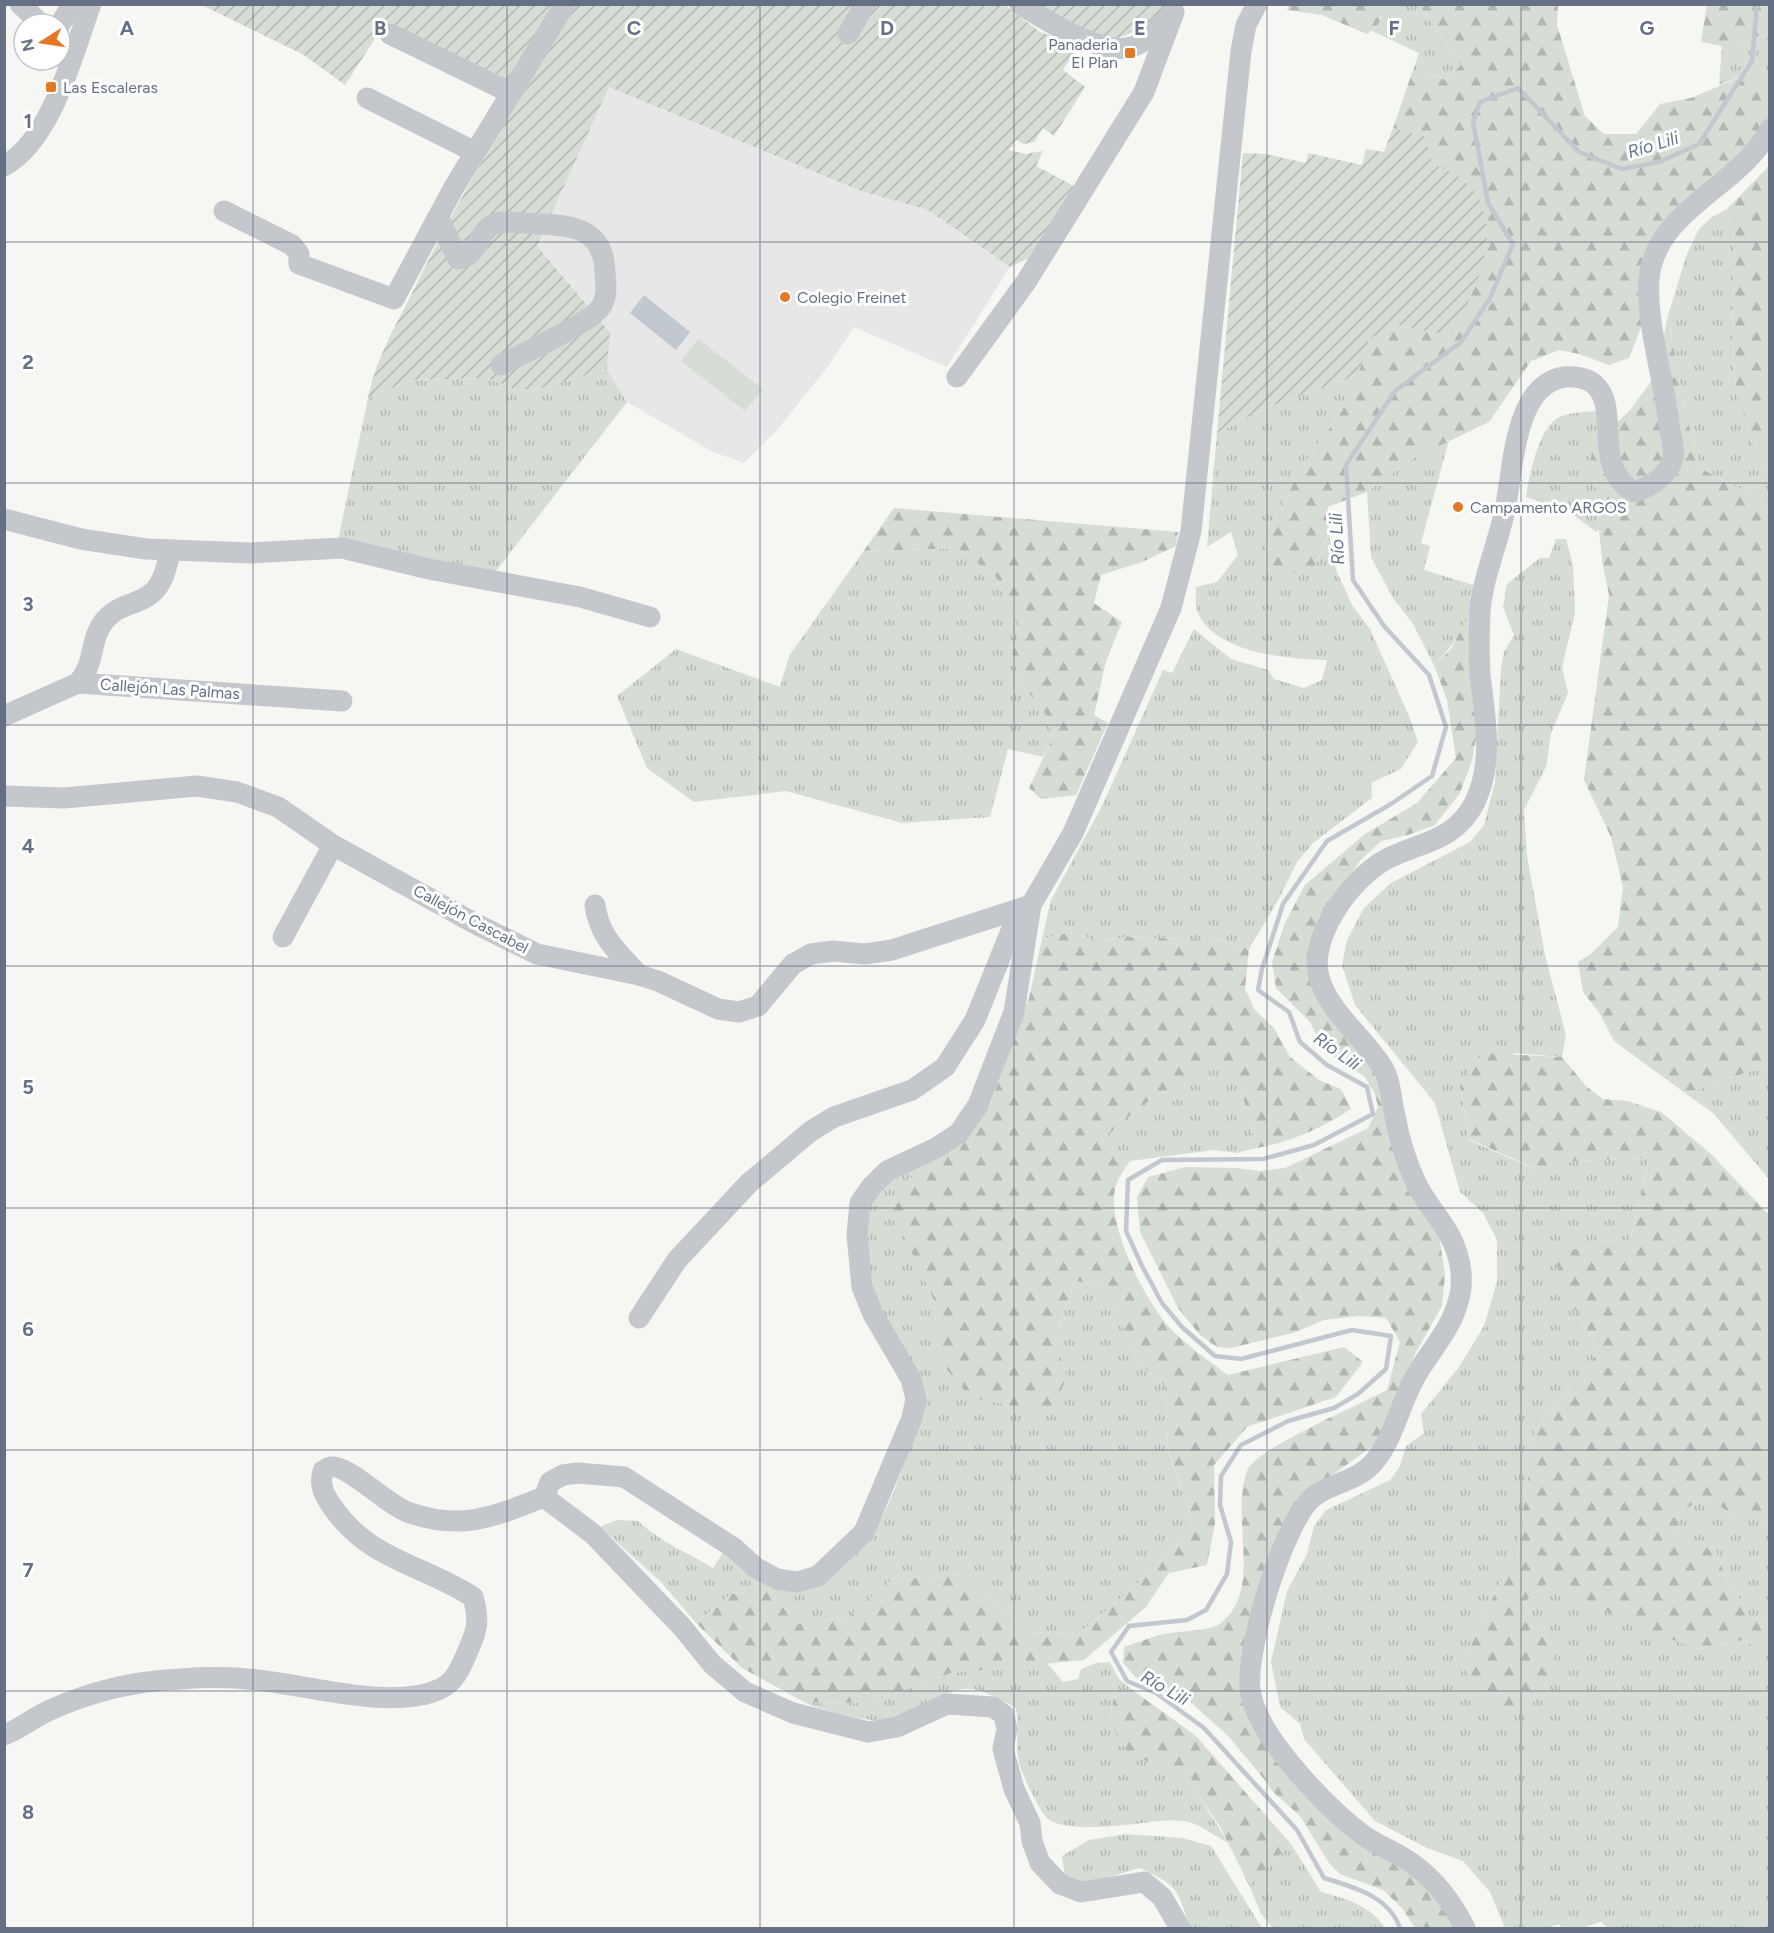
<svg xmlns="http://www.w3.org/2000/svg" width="1774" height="1933" font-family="Figtree,sans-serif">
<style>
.built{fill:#e6e7e6}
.grass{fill:url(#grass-tufts)}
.forest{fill:url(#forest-firs)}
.park{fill:#d6ddd4}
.garden{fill:url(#garden-furrows)}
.water{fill:#c1c8cf}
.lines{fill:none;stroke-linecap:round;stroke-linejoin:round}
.stream{stroke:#c1c8cf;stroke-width:4.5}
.minor{stroke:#c4c7cb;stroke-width:21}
.grid{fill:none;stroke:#657084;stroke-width:1.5;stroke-opacity:0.55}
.poi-dot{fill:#e57824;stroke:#fff;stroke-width:2}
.labels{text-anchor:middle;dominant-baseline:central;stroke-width:6;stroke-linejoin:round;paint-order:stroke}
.poi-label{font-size:16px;fill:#657084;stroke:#fff;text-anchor:start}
.street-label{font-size:16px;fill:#657084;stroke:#fff}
.water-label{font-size:18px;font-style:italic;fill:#657888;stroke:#fff}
.grid-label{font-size:20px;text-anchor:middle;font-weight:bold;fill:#657084;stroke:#fff;stroke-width:6;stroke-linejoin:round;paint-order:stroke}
</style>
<defs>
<pattern id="grass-tufts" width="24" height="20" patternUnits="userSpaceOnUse" patternTransform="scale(1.5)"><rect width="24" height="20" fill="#d6ddd4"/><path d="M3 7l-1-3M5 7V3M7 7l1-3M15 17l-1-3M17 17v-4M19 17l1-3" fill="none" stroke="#b1b8b2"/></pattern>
<pattern id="forest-firs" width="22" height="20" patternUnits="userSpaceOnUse" patternTransform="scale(1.5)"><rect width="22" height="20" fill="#d6ddd4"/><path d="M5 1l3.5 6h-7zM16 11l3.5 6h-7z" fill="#b1b8b2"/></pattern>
<pattern id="garden-furrows" width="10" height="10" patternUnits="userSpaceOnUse" patternTransform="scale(1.5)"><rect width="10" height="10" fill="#d6ddd4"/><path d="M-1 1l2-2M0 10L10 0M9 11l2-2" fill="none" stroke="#b1b8b2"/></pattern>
</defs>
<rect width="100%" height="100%" fill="#f6f6f3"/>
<polygon class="built" points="609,87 861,191 928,210 1010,267 947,367 854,327 829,365 777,430 744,463 713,452 627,402 607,369 610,331 537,246"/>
<g class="grass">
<path d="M1382,5H1419L1461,65L1446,80L1413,70L1419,53L1372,31C1383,24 1382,16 1382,5Z"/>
<polygon points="1763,35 1769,39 1769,70 1755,71 1719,85 1722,46"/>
<polygon points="1727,209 1735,243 1732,332 1736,390 1751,439 1769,476 1769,516 1761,500 1700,468 1685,410 1668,315 1687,254 1699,229 1712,217"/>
<polygon points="607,369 627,402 489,580 338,540 368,398 411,380 487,378 517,390 541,388"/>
<path d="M1358,375L1342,411L1306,461L1276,515L1262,563L1313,571L1329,533L1336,570L1352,605L1370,629L1409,716L1418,742L1401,769L1371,783L1372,798L1313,843L1297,862L1280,897L1249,949L1220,941L1191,939L1126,937L1101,942L1070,932L1042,939L1051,900L1102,806L1163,670L1172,673L1194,629L1231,659L1268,670L1274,679L1304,688L1322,680L1327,660C1289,659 1214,654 1197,611C1195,605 1196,594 1196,587L1217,582L1238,555L1231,532L1207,547L1217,433L1264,409Z"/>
<path d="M1597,411L1616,424L1591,449L1599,529L1596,532L1567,510L1526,497C1529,477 1538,431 1556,419C1567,412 1584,412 1597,411Z"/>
<path d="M1449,440L1421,543L1430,546L1424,570L1477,586C1472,617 1456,644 1434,665L1413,624L1393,598L1371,557L1367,492L1408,461Z"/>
<polygon points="1556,539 1566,539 1573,565 1575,613 1562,667 1568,693 1551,733 1546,767 1524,810 1527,856 1545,955 1566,1035 1562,1057 1515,1053 1460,1085 1469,1140 1537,1170 1575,1161 1649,1158 1630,1242 1595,1241 1572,1304 1599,1351 1535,1430 1515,1567 1499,1584 1462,1665 1551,1646 1523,1603 1551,1579 1634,1627 1703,1650 1743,1640 1769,1652 1769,1928 1608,1928 1601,1922 1581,1928 1563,1928 1558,1924 1548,1928 1505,1928 1490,1892 1463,1861 1427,1848 1375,1821 1304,1739 1300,1724 1280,1707 1271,1662 1287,1591 1307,1554 1314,1526 1326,1510 1390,1480 1399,1468 1406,1446 1424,1433 1421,1414 1459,1367 1484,1326 1497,1281 1497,1240 1483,1213 1460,1192 1435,1103 1355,1005 1342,965 1347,940 1364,908 1391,883 1470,842 1484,825 1495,782 1501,668 1504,652 1514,635 1503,607 1507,584 1540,558 1549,558"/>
<polygon points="957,548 996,577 1021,633 1012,655 1022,687 1041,705 1054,735 1043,757 1008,749 990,817 902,823 786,791 694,802 647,768 617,696 676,649 780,687 789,656 863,552"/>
<path d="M1220,1063L1240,1086L1257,1148L1236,1153L1214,1150L1130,1161L1105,1137C1144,1100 1172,1085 1220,1063Z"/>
<path d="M1769,1067V1179L1713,1113L1685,1093C1714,1086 1740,1072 1769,1067Z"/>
<path d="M936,1160L907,1181L925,1278L934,1300L939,1360L1067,1378C1052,1337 1058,1318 1077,1281L1112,1290C1120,1308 1122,1326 1129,1344C1136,1362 1151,1374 1165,1386L1168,1451L1193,1522C1161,1566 1121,1599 1078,1634L1027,1632L962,1575L893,1579L849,1616L796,1624L771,1592L731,1594L696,1623L661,1582L600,1527L617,1520L638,1521C660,1542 687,1552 713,1568L727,1546L793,1587L878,1525L893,1494L923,1411L874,1302L864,1214L871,1199L892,1179Z"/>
<polygon points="1706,1497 1730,1513 1769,1524 1769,1622 1750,1616 1726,1578 1715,1549 1678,1544 1677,1514"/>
<path d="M1110,1662L1119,1679L1131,1689L1114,1697L1110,1717L1134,1757L1190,1773L1196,1791L1228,1843C1218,1838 1200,1825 1192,1823C1176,1818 1158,1821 1142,1823C1121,1826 1064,1832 1048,1819C1039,1811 1024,1778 1020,1766C1014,1746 1020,1728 1016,1708C1003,1701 980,1687 965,1689C939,1692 916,1711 893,1720C878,1725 818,1710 804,1702L868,1703L951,1673L1047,1663L1063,1682L1078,1679L1081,1669L1096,1663Z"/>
<path d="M1126,1834L1182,1838L1211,1846L1262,1928H1191C1175,1887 1181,1888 1140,1868L1086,1884L1065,1877L1062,1856L1089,1840Z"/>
<path d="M1291,1844L1321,1892C1344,1898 1372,1906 1385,1928H1273L1261,1914L1249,1885Z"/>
</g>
<g class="forest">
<path d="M1289,5H1382C1383,20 1380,26 1367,34L1322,15L1287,10Z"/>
<polygon points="1419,5 1558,5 1557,25 1585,116 1604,134 1636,134 1660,104 1691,98 1755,71 1769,70 1769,122 1756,145 1679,205 1648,294 1641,328 1629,358 1609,365 1579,354 1559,350 1531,361 1489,422 1408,461 1367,492 1328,507 1329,532 1313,571 1271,576 1262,564 1276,515 1306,461 1342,411 1369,339 1397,325 1434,333 1467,182 1431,163 1425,137 1393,128 1413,70 1446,80 1461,65"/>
<polygon points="1707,5 1769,5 1769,39 1763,35 1722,46 1701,42"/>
<polygon points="1769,166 1769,476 1751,439 1736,390 1732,332 1735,243 1727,209"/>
<path d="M1668,315L1685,410L1700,468L1761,500L1769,516V1067C1740,1072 1714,1086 1685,1093L1614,1041L1600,1014L1583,992L1578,962L1592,953L1618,927L1623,887L1611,837L1584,780L1609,595L1602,560L1591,449L1630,410L1656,375Z"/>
<polygon points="894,508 1178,532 1176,546 1142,562 1101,575 1094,603 1122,622 1106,661 1094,715 1108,723 1076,795 1041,799 1029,788 1054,735 1041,705 1022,687 1012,654 1021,633 996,577 957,548 863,552"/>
<path d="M1474,605L1478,726L1472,761L1460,793L1435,825L1408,835L1381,841L1360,861L1323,915L1315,944L1332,1002L1365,1048L1439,1234L1445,1276L1442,1306L1416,1352L1377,1443L1321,1483L1288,1520L1254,1700L1303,1782L1401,1861L1461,1928H1415L1402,1908L1383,1890L1340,1874L1329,1863L1300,1816L1272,1791L1264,1779L1228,1736L1186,1698L1171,1689L1135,1677L1123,1663L1124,1647C1137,1643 1150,1637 1164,1634C1177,1631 1208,1631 1218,1625C1266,1593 1228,1516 1248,1469C1258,1448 1361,1404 1387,1390L1400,1342L1386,1318L1359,1316L1324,1320L1296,1332L1231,1348L1217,1347L1200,1335L1178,1308L1140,1232L1137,1197L1148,1177L1185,1167L1236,1168L1260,1171L1285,1168L1368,1128L1378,1107L1375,1094L1364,1076L1323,1050L1310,1022L1276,988L1272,962L1285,923L1305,885L1365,834L1417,803L1456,758L1447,700L1434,665L1451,649Z"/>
<path d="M1070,932L1101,942L1126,937L1191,939L1220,941L1249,949L1245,989L1255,1010L1274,1028L1290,1057L1319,1080L1341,1089L1351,1109C1322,1128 1291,1142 1257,1148L1240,1086L1219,1064C1172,1085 1144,1100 1106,1137L1130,1161C1125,1169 1117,1179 1115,1189C1107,1226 1145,1301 1170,1328C1187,1346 1208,1360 1228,1375L1344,1347L1363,1362L1336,1397L1247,1427L1214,1465L1215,1523L1207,1565L1169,1573L1145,1608L1084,1660L951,1673L868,1703L804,1702L742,1668L696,1623L731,1594L771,1592L796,1624L849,1616L893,1579L962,1575L1027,1632L1078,1634C1121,1599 1161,1566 1193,1522L1168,1450L1165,1386C1151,1374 1136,1362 1129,1344C1122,1326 1120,1308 1112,1290L1077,1281C1058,1318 1052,1337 1067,1378L1053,1406L1021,1408L970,1397L939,1360L934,1300L891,1208L907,1181L973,1129L991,1102L1029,998L1042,939Z"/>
<polygon points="1483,1053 1562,1057 1587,1087 1603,1099 1627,1101 1661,1112 1711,1154 1769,1215 1769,1524 1730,1513 1706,1497 1677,1514 1678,1543 1715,1549 1726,1578 1750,1616 1769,1622 1769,1652 1743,1640 1703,1650 1634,1627 1551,1580 1523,1603 1551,1646 1555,1677 1523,1714 1488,1706 1462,1665 1499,1584 1515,1567 1535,1430 1599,1351 1572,1304 1554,1258 1595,1241 1630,1242 1649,1158 1575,1161 1538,1170 1469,1139 1460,1085"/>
<polygon points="1131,1689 1195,1735 1291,1844 1249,1885 1220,1827 1196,1791 1190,1773 1133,1757 1119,1741 1110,1717 1114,1697"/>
</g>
<polygon class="park" points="698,339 763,389 745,411 681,361"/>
<g class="garden">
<polygon points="202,5 558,5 509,95 378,34 345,85 304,55"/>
<path d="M573,5H1005L1040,32L1079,46L1063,70L1085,87L1054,136L1043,128L1034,142L1024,144L1016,140L1009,150L1025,154L1043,151L1036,166L1076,187L1031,257L1010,267L928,210L861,191L609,87L537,246L610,332L607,369L541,388L517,390L487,378L411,380L368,398C376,357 398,322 416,285C464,188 519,97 573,5Z"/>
<polygon points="1042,5 1170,5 1145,28 1105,43 1040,15"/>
<path d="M1393,128L1426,137L1431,163C1441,168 1459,174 1467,183C1508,227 1476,290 1452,333H1434L1397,325L1369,339L1358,375L1264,409L1217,433L1243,153L1266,154L1306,163L1308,153L1362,165L1366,149L1384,152Z"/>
</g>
<polygon class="water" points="644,295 690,332 676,350 630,313"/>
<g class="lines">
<path class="stream" d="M1400,1928C1389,1896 1353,1887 1324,1878L1297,1830L1204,1728L1156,1693L1127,1681L1111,1652L1129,1626L1187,1620L1206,1610L1227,1574L1231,1542L1220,1505L1221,1476L1241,1445L1288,1421L1334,1408L1358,1394L1386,1369L1391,1336L1352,1330L1241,1359L1215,1356L1182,1327L1162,1303L1142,1266L1126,1231L1128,1180L1162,1160L1263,1159L1314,1145L1373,1114L1367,1087L1327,1065L1300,1042L1289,1012L1258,990L1262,969L1283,904L1327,841L1391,804L1432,776L1446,727L1429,675L1384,626L1353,580L1346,465L1395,391L1461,342L1490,298L1513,244L1488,203L1473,122L1480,102L1518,88L1579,152L1622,169L1659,162L1699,144L1752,61L1757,4"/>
<g class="minor">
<polyline points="20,4 41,24"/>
<path d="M1020,4C1045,20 1102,56 1131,47C1148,42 1159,27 1171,15"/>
<polyline points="60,24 73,4"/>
<polyline points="390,34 511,93"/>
<polyline points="848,34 865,4"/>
<polyline points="367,98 475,152"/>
<path d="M4,166C52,140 73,53 91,4"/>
<polyline points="224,211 292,245 299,254 299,264 394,299 453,189 565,4"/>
<path d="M438,217L458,259C479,258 478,224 501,222C513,222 526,223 538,224C573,225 604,229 605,272C606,284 608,298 600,308C590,323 521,354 501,365"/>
<polyline points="957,377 1026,282 1144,92 1174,12"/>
<polyline points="4,519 81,539 146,549 251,553 342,548 429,569 580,597 650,617"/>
<path d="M78,683C96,663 89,639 105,620C119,603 140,605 153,592C164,582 167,564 171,550"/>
<polyline points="4,716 78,683 342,701"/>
<polyline points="4,796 64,798 197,786 237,792 278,807 333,845 474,923 537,954 639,975 658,981 718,1009 739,1012 758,1006 793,964 811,954 833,951 865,954 892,950 1031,905"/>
<path d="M595,905C599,937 619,953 639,975"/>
<polyline points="283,937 333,845"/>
<polyline points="639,1318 677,1260 749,1183 811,1131 834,1117 912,1090 945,1067 975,1020 1019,911"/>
<polyline points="544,1497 593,1534 682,1627 712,1664 745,1692 793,1713 868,1732 897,1727 947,1704 993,1707 1004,1715 1007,1729 1003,1749 1014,1789 1030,1823 1032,1841 1040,1863 1060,1884 1081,1892 1144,1882 1162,1897 1180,1928"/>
<path d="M4,1735C20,1729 33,1718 48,1711C89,1692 135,1681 180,1679C205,1677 232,1677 257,1680C308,1685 393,1711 440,1689C455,1682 461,1667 467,1653C477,1631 480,1621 473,1597C420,1563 369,1561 331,1505C323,1493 319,1484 323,1471C326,1470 328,1467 331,1467C348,1464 389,1507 410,1513C462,1531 496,1516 544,1497L550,1482L563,1475L578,1473L624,1477L734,1548L756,1568L777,1579L797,1582L818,1576L864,1532L912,1418L916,1399L911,1379L873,1314L862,1287L857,1235L860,1203L871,1187L887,1171L936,1148L959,1133L978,1105L1014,1012L1031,905L1073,833L1171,608L1191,531L1241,51L1246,25L1257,4"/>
<path d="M1465,1928C1452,1902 1432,1876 1407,1860C1393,1851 1377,1845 1363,1835C1328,1809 1260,1739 1251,1695C1242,1658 1283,1522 1313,1497C1332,1482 1357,1482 1374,1462C1393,1439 1399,1408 1413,1381C1427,1354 1450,1332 1458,1302C1463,1287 1462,1268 1457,1253C1449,1226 1428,1208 1416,1183C1407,1164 1399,1138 1395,1116C1391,1101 1391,1081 1383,1068C1364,1037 1329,1013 1319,977C1308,937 1351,879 1385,860C1419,842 1455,842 1475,802C1493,764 1486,723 1481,683C1478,660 1479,635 1480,612C1482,580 1497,546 1504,514C1514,473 1512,384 1565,377C1574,376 1587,378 1594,384C1622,408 1590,466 1634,492C1650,487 1670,475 1673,457C1675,447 1670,434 1669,425C1664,378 1646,324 1649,279C1655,209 1742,186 1770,129"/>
</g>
</g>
<path class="grid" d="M253,4V1928M507,4V1928M760,4V1928M1014,4V1928M1267,4V1928M1521,4V1928M4,242H1770M4,483H1770M4,725H1770M4,966H1770M4,1208H1770M4,1450H1770M4,1691H1770"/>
<g class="poi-dot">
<rect x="1124" y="47" width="12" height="12" rx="3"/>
<rect x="45" y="81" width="12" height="12" rx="3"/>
<circle cx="785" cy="297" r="6"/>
<circle cx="1458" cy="507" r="6"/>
</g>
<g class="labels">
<g class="poi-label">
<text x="1118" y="44" text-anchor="end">Panaderia<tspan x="1118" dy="18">El Plan</tspan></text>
<text x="63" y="87">Las Escaleras</text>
<text x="797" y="297">Colegio Freinet</text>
<text x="1470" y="507">Campamento ARGOS</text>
</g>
<g class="street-label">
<text transform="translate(170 689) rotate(4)">Callejón Las Palmas</text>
<text transform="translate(471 919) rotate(28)">Callejón Cascabel</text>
</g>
<g class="water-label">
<text transform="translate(1653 145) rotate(-17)">Río Lili</text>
<text transform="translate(1337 539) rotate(-93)">Río Lili</text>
<text transform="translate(1337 1051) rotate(35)">Río Lili</text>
<text transform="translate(1165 1688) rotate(30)">Río Lili</text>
</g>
</g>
<g class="grid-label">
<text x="127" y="35">A</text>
<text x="380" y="35">B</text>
<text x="634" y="35">C</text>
<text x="887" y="35">D</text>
<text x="1140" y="35">E</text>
<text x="1394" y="35">F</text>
<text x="1647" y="35">G</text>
<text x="28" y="128">1</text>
<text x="28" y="369">2</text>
<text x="28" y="611">3</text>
<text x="28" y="853">4</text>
<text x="28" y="1094">5</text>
<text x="28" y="1336">6</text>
<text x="28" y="1577">7</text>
<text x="28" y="1819">8</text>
</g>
<rect width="1774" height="1933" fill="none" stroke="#657084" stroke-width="12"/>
<g transform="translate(42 42) rotate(258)"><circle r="28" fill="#ffffff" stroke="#c1c6ce" stroke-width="1.5"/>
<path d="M0-4.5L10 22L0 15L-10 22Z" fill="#e57824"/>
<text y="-9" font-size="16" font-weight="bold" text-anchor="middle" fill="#657084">N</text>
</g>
</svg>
